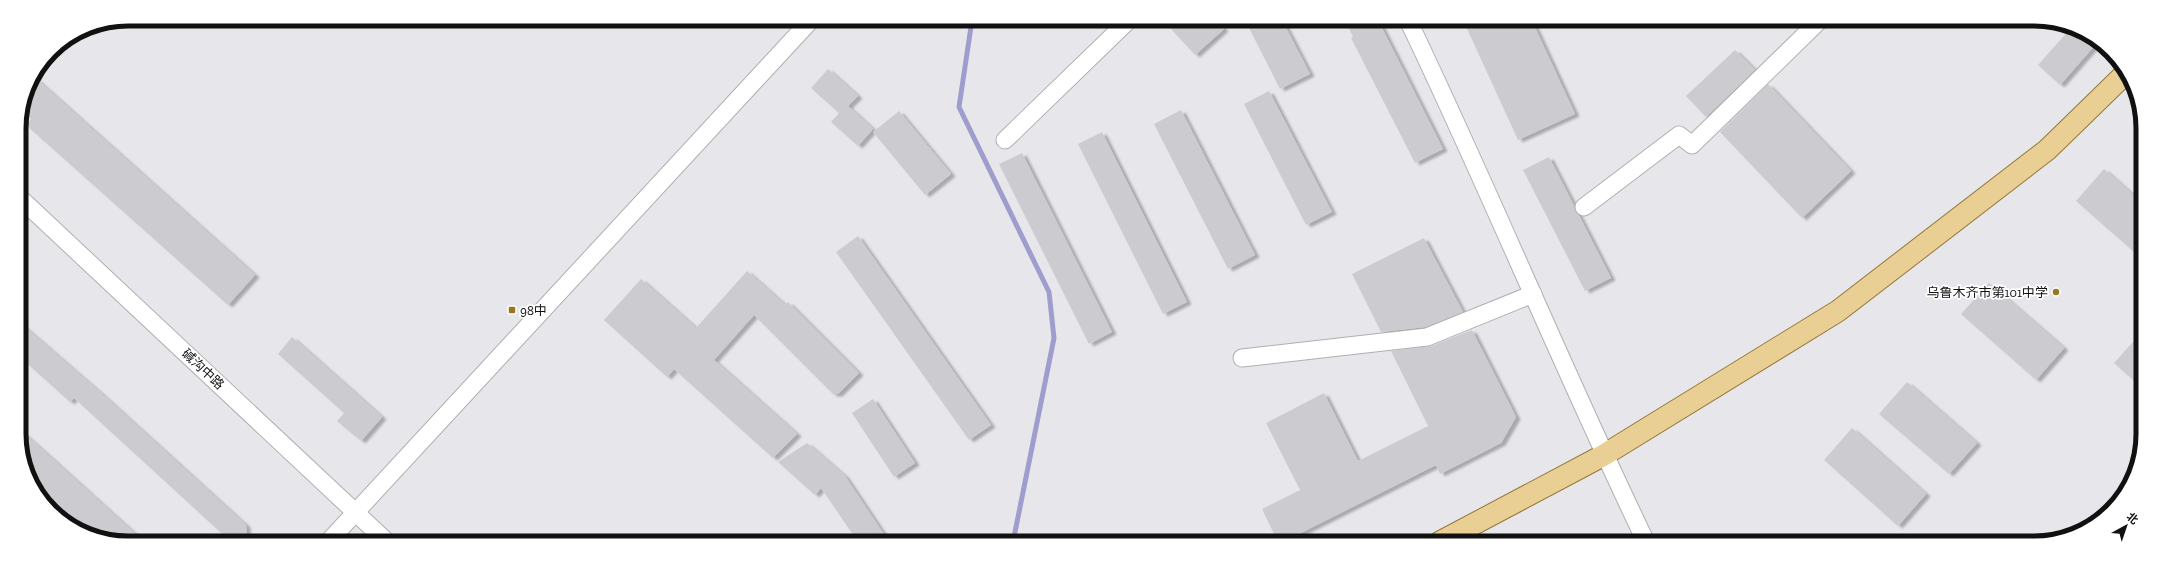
<svg xmlns="http://www.w3.org/2000/svg" width="2162" height="562" font-family="'Zilla Slab','Noto Sans SC',serif">
<style>
.lines{fill:none;stroke-linecap:round;stroke-linejoin:round}
.stream{stroke:#9f9dce;stroke-width:5}
.building{fill:#ccccd0;filter:url(#shadow)}
.minor-casing{stroke:#afafb3;stroke-width:19}
.major-casing{stroke:#947838;stroke-width:23}
.minor{stroke:#fff;stroke-width:17}
.major{stroke:#e9cf94;stroke-width:21}
.poi-dot{fill:#9a7621;stroke:#fff;stroke-width:1.5}
.labels{text-anchor:middle;dominant-baseline:central;stroke-width:3.5;stroke-linejoin:round;paint-order:stroke}
.poi-label{font-size:13px;fill:#111112;stroke:#fff;text-anchor:end}
.street-label{font-size:13px;fill:#111112;stroke:#fff}
.rim{fill:none;stroke:#111112;stroke-width:5}
</style>
<defs>
<filter id="shadow"><feDropShadow dx="4.5" dy="2.5" stdDeviation="1" flood-color="#0004"/></filter>
</defs>
<rect width="100%" height="100%" fill="#e7e7eb"/>
<g class="lines">
<polyline class="stream" points="972,20 959,107 1049,292 1054,338 1013,542"/>
</g>
<g class="building">
<polygon points="1163,20 1216,20 1224,29 1195,55"/>
<polygon points="1245,20 1282,20 1310,74 1280,89"/>
<polygon points="1345,20 1378,20 1443,149 1415,163 1351,38 1353,37"/>
<polygon points="1463,20 1532,21 1575,114 1518,140"/>
<polygon points="2070,29 2097,43 2060,85 2038,65"/>
<polygon points="1735,50 1755,70 1706,117 1686,96"/>
<polygon points="828,69 858,96 848,106 873,129 858,146 831,122 839,113 811,88"/>
<polygon points="34,77 255,275 228,305 26,125 31,119 22,111 27,86"/>
<polygon points="1768,84 1851,171 1802,218 1720,132"/>
<polygon points="1269,91 1332,212 1306,225 1244,104"/>
<polygon points="1181,110 1255,255 1228,269 1154,124"/>
<polygon points="899,111 951,174 925,195 873,132"/>
<polygon points="1102,132 1187,302 1163,314 1078,144"/>
<polygon points="1022,153 1112,332 1089,344 999,164"/>
<polygon points="1549,157 1611,278 1585,291 1523,170"/>
<polygon points="2104,169 2141,202 2141,258 2076,201"/>
<polygon points="858,236 991,425 969,440 836,252"/>
<polygon points="1424,238 1463,312 1425,327 1381,332 1352,274"/>
<polygon points="747,271 785,305 788,302 859,373 838,394 833,394 754,315 714,360 797,434 773,458 674,369 667,377 604,320 641,279 696,328"/>
<polygon points="1989,283 2064,348 2036,380 1961,314"/>
<polygon points="20,323 103,395 246,525 247,541 230,541 74,398 70,402 21,358"/>
<polygon points="1472,330 1516,417 1501,443 1440,474 1436,465 1283,542 1278,542 1262,509 1300,490 1266,423 1324,393 1358,461 1428,426 1391,351 1431,346"/>
<polygon points="2141,333 2141,387 2114,363"/>
<polygon points="292,337 382,417 361,441 337,421 344,413 278,354"/>
<polygon points="1907,382 1977,443 1949,474 1879,414"/>
<polygon points="873,399 915,463 894,477 852,413"/>
<polygon points="1852,428 1926,494 1898,526 1824,460"/>
<polygon points="21,431 48,455 143,541 107,541 70,521 44,497 21,455"/>
<polygon points="807,443 845,476 889,542 858,542 821,488 815,495 778,462"/>
</g>
<g class="lines">
<g class="minor-casing">
<g id="minor">
<path d="M1408,20C1491,193 1563,370 1646,542"/>
<polyline points="1005,140 1129,20"/>
<polyline points="20,198 386,541"/>
<polyline points="1584,207 1679,135 1692,145 1819,21"/>
<polyline points="1242,358 1427,337 1533,294"/>
<polyline points="329,541 811,20"/>
</g>
</g>
<g class="major-casing">
<polyline id="major" points="1440,542 1604,455 1838,311 2047,150 2124,75"/>
</g>
<use href="#minor" class="minor"/>
<use href="#major" class="major"/>
</g>
<g class="poi-dot">
<circle cx="2056" cy="292" r="4"/>
<rect x="508" y="306" width="8" height="8" rx="2"/>
</g>
<g class="labels">
<g class="poi-label">
<text x="2048" y="292">乌鲁木齐市第101中学</text>
<text x="520" y="310" text-anchor="start">98中</text>
</g>
<g class="street-label">
<text transform="translate(203 369) rotate(43)">碱沟中路</text>
</g>
</g>
<path d="M0 0H2162V562H0ZM128 26H2034A102 102 0 0 1 2136 128V434A102 102 0 0 1 2034 536H128A102 102 0 0 1 26 434V128A102 102 0 0 1 128 26Z" fill="#fff" fill-rule="evenodd"/>
<path class="rim" d="M128 26H2034A102 102 0 0 1 2136 128V434A102 102 0 0 1 2034 536H128A102 102 0 0 1 26 434V128A102 102 0 0 1 128 26Z"/>
<g transform="translate(2126 526) rotate(40)" stroke="#ffffff" stroke-width="3" paint-order="stroke">
<path d="M0-3L7 15L0 10L-7 15Z" fill="#111112"/>
<text y="-6" font-size="11" font-weight="bold" text-anchor="middle" fill="#111112">北</text>
</g>
</svg>
